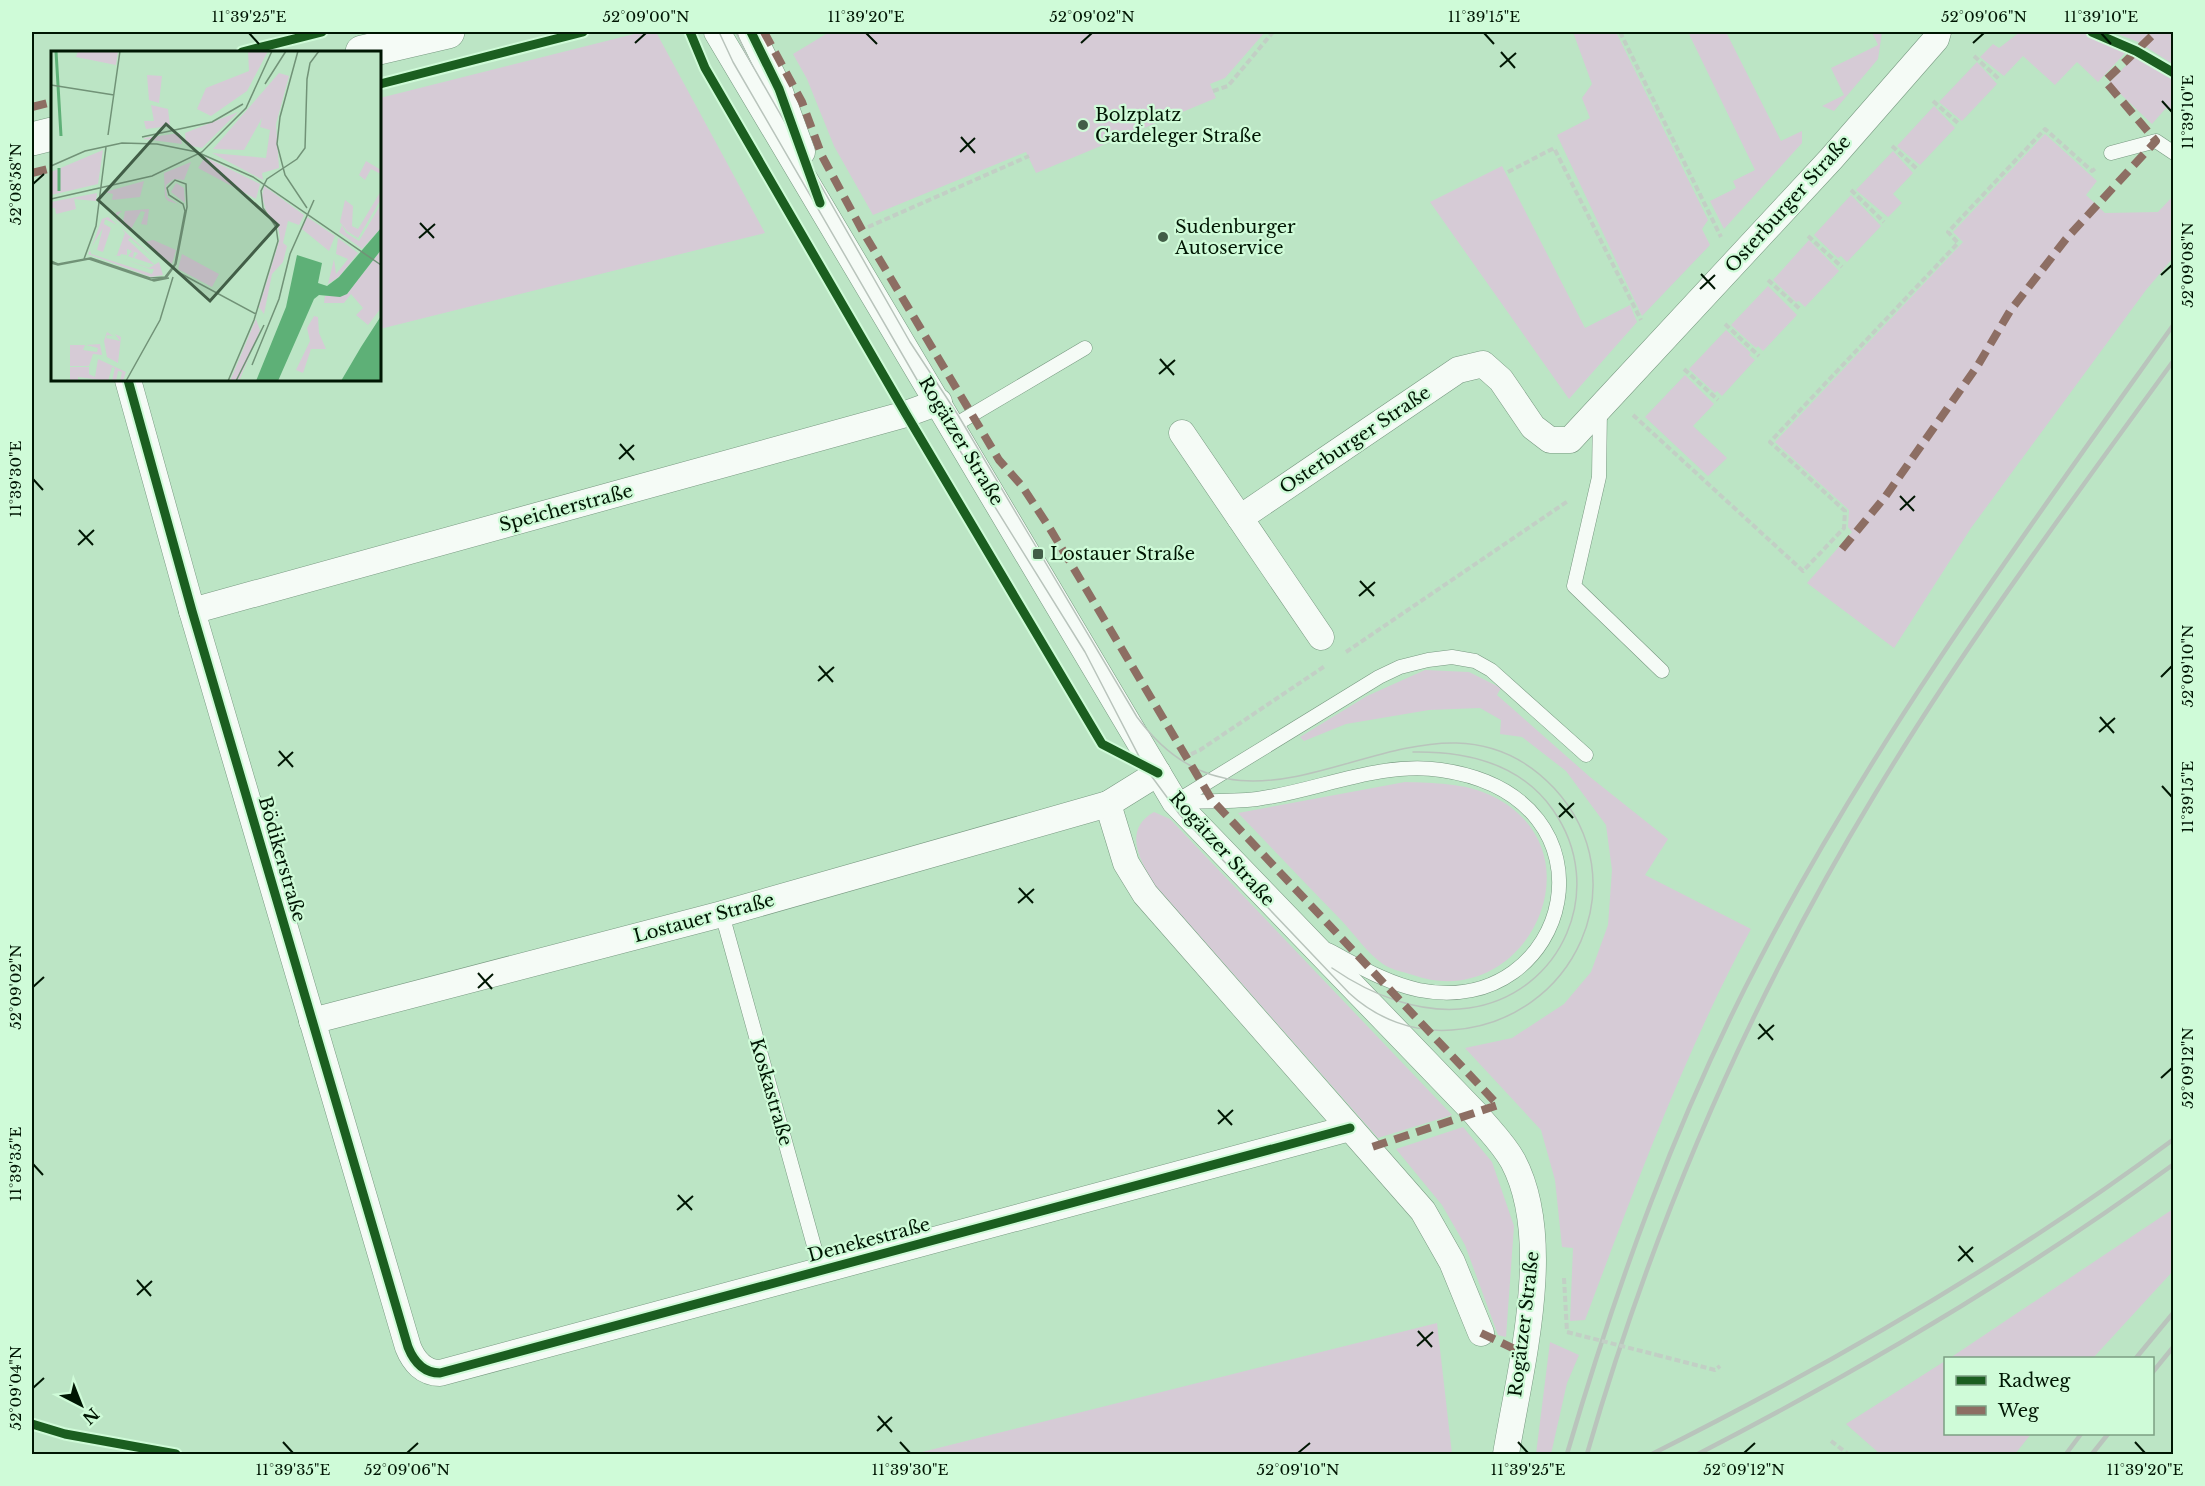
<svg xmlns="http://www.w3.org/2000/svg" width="2205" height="1486" font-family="'Libre Baskerville',serif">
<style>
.green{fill:#d6cbd6}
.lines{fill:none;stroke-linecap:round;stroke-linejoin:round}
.lane-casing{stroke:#789981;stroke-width:15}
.street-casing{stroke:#789981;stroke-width:27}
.secondary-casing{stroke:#789981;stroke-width:34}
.path{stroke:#c2cfc5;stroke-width:4;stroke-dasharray:6 3;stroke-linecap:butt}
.lane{stroke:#f5fbf6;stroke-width:14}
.street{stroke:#f5fbf6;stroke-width:26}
.secondary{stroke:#f5fbf6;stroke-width:33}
.tram{stroke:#b9c4bc;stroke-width:1.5}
.rail{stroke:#b9c4bc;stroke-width:4.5}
.path-bridge{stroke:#c2cfc5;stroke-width:4;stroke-dasharray:6 3;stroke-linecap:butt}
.quiet{stroke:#8d6e63;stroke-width:8;stroke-dasharray:15 8;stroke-linecap:butt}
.cycleway-casing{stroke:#cffbd8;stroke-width:13}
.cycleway{stroke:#1b5e20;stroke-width:9}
.ticks{fill:none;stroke:#001603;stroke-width:2}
.poi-dot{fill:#425e47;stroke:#cffbd8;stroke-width:2}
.labels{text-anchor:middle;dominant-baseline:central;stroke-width:4.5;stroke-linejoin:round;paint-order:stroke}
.poi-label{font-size:18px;fill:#001603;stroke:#cffbd8;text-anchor:start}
.street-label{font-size:18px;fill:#001603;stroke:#cffbd8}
.inset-river{fill:none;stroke:#5eb077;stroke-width:3}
.inset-road{fill:none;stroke:#719277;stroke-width:1.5}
.view{fill:#425e47;fill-opacity:0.15;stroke:#425e47;stroke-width:3}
.inset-edge{fill:none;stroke:#001603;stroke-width:3}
.neatline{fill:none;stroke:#001603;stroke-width:2}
.ticks-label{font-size:15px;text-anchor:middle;fill:#001603}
</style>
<rect width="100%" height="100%" fill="#bce5c5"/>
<g class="green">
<polygon points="642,32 656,32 765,233 380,329 380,98"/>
<polygon points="826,32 1265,32 1225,78 1210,84 1216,98 1036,173 1026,152 873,215 834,146 807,79 793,54 826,34"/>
<polygon points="1573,32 1616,32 1708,220 1702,229 1710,245 1642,316 1557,135 1590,118 1582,98 1592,84"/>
<polygon points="1688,32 1726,32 1781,141 1802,131 1802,143 1724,229 1710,201 1736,188 1733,181 1755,170"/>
<polygon points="1872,32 1882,32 1878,59 1834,111 1822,106 1844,95 1831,68 1878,45"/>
<polygon points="2020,32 2081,32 2126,52 2098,82 2077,62 2055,85 2023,56 2004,76 1980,57 1993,44 1999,48"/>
<polygon points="2113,32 2173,32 2173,64 2138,42"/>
<polygon points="2135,56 2173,80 2173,113 2166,108 2152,124 2109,83"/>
<polygon points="1977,62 1997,84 1962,121 1939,102"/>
<polygon points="1934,106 1955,128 1920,165 1897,146"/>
<polygon points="2045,134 2097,181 2086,195 2105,213 2158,212 2173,196 2173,258 2146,290 1971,528 1894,648 1807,583 1852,532 1848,527 1849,510 1775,442 1963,242 1953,232"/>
<polygon points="1893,151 1913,173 1893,194 1902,203 1888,217 1856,190"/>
<polygon points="1502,166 1585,328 1630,305 1637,322 1569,399 1430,202"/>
<polygon points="1851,195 1881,226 1847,262 1841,256 1838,258 1814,235"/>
<polygon points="1809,240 1839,271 1805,307 1799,301 1796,302 1773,280"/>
<polygon points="1768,286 1797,315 1763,351 1758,346 1756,348 1731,325"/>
<polygon points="1726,330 1751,353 1749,355 1755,360 1722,396 1717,391 1715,393 1689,369"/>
<polygon points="1685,375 1714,404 1693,426 1727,458 1708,476 1645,417"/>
<path d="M1425,670L1469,672L1501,688L1497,695L1590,777L1668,839L1645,875L1751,929C1684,1054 1635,1187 1585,1320L1570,1321L1573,1248L1562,1247L1555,1180L1541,1130L1465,1048L1512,1038L1564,1004L1591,972L1608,925L1612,870L1606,825L1566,771L1522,737L1500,734L1501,720L1480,708L1429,710L1346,724L1304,741L1300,737L1367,696Z"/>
<path d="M1405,782C1434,783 1464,783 1490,795C1606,849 1526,1015 1413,975C1404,972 1391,970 1383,964C1368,954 1355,935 1342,921C1307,885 1273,849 1238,813Z"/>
<path d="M1154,812L1170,819L1452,1115L1378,1138L1155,885C1140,861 1122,830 1154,812Z"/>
<polygon points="1463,1127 1492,1162 1514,1226 1506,1337 1498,1335 1465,1245 1442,1205 1396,1149"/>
<polygon points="2173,1209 2173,1271 2093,1358 1950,1358"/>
<polygon points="1437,1323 1452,1454 914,1454"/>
<polygon points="1550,1342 1579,1355 1567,1383 1551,1454 1536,1454"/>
<polygon points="1945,1361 1946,1434 2031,1434 2015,1454 1880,1454 1846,1424"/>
</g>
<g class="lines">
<g class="lane-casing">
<g id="lane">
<polyline points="2111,153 2156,141 2174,153"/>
<polyline points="1600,410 1599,477 1574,586 1662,671"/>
<polyline points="953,426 1085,348"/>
<polyline points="1177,801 1379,677 1400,667 1428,660 1452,657 1475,661 1491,670 1586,755"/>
<path d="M1175,802C1202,801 1230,802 1257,799C1317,791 1379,761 1441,770C1628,797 1572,1020 1419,990C1386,983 1357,965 1328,950"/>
<polyline points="722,914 821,1271"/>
</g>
</g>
<g class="street-casing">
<g id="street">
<path d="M717,32L1175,802L1476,1114C1489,1130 1503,1143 1513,1161C1555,1240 1520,1369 1506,1454"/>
<polyline points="751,32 779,89 802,152"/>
<path d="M128,380L192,611L408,1347C414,1362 424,1373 440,1373L1350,1128"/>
<polyline points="1182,433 1321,637"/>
<polyline points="1240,518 1458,370 1483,364 1501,380 1533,427 1550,440 1570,440 1831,159 1936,39 1938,32"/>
<polyline points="192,611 906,414 939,402"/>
<polyline points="1108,804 1126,863 1145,894 1423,1211 1452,1262 1481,1333"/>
<polyline points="312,1021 722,914 1108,804 1158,773"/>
</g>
</g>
<g class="secondary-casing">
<g id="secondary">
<polyline points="362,52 448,32"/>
<polyline points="32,139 52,134"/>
</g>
</g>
<g class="path">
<polyline points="1620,32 1721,237"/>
<polyline points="1974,56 2000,80"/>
<polyline points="1213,91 1228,86 1273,32"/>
<polyline points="1933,101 1959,124"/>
<polyline points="1892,146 1917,169"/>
<polyline points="1508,172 1554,148 1641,320"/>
<polyline points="1851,190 1884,222"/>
<polyline points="868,227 1029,156"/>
<polyline points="1808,236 1842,267"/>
<polyline points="1768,280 1801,310"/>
<polyline points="1725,324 1759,356"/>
<polyline points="1684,369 1718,400"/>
<polyline points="1633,415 1803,571 1844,528 1845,511 1770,442 1958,243 1948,232 2045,129 2092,171 2096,168"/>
<polyline points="1346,652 1568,501"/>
<polyline points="1183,758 1200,750 1325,666"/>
<polyline points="1564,1278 1567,1332"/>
<polyline points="1657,1355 1715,1370 1720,1366"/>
<polyline points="1831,1441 1848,1454"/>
</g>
<use href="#lane" class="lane"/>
<use href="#street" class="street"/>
<use href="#secondary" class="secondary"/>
<g class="tram">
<path d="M719,32L733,62L931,404L1085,652L1144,766L1180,815L1349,993C1377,1019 1414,1033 1452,1030C1574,1022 1640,881 1554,788C1425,651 1261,886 1137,717L958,415L910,342L746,54L736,32"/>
<path d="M1332,968C1371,995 1421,1015 1469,1008C1563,994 1608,888 1553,810C1521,764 1467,751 1413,752"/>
</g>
<g class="rail">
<polyline points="2136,1358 2174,1312"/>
<polyline points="2152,1373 2174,1346"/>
<path d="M1567,1454C1617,1284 1677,1117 1760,959C1877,734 2027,530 2174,324"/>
<path d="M1587,1454C1654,1222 1749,1002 1875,794C1965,644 2071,502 2174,360"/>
<path d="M1652,1454C1834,1363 2010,1261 2174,1139"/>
<path d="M1698,1454C1863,1369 2023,1274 2174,1164"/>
<polyline points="2066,1454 2081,1434"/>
<polyline points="2092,1454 2108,1434"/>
</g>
<polyline class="path-bridge" points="1567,1332 1657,1355"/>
<g class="quiet">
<polyline points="764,32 802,102 822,156 862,230 999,460 1022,486 1049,527 1212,800 1498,1105 1369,1148"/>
<polyline points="32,107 52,102"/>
<polyline points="32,173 52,168"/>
<polyline points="1842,549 1885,497 1978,365 2010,311 2066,239 2156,141 2105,81 2156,32"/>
<polyline points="1481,1333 1523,1353"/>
</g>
<g class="cycleway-casing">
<g id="cycleway">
<polyline points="690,32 705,68 906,414 1102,744 1158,773"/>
<polyline points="751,32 779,89 820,203"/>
<polyline points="2092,32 2136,51 2174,73"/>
<polyline points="242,52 322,32"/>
<polyline points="380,84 583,32"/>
<path d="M128,380L192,611L408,1347C414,1362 424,1373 440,1373L1350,1128"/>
<polyline points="32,1424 65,1434 176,1454"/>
</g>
</g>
<use href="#cycleway" class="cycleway"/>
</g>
<path class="ticks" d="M249,33L259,44M866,33L877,44M1484,33L1494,44M2101,33L2111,44M635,43L646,33M1081,43L1092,33M1973,43L1984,33M1501,52L1515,68M1500,67L1516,53M2162,101L2172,112M961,137L975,153M960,152L975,138M33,184L44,174M420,223L434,238M419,238L435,224M1701,274L1715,289M2161,275L2172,265M1700,289L1715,275M1160,359L1174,375M1159,374L1175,360M620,444L634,460M619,459L634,445M33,479L43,490M1900,496L1914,511M1900,510L1915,496M79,530L93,545M78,545L94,530M1360,581L1374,596M1359,596L1375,582M819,666L833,682M2161,677L2172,666M818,681L834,667M2100,717L2114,733M2099,732L2115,718M279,751L293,767M278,766L293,752M2162,786L2172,797M1559,803L1573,818M1559,817L1574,803M1019,888L1033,903M1018,903L1034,889M478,973L492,989M33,987L44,977M478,988L493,974M1759,1024L1773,1040M1758,1039L1774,1025M2161,1078L2172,1068M1218,1110L1232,1125M1218,1124L1233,1110M33,1164L43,1175M678,1195L692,1210M677,1210L693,1196M1959,1246L1973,1262M1958,1261L1973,1247M137,1280L151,1296M137,1295L152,1281M1418,1331L1432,1347M1417,1346L1433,1332M33,1388L44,1378M878,1416L892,1432M877,1431L892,1417M283,1442L293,1453M900,1442L910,1453M1518,1442L1528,1453M2135,1442L2145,1453M407,1453L418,1443M1298,1453L1310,1443M1744,1453L1755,1443"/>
<g class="poi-dot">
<circle cx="1083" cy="125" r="6"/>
<circle cx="1163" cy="237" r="6"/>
<rect x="1032" y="548" width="12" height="12" rx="3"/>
</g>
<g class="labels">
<g class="poi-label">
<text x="1095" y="115">Bolzplatz<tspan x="1095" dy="21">Gardeleger Straße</tspan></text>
<text x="1175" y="227">Sudenburger<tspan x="1175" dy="21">Autoservice</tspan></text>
<text x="1050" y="554">Lostauer Straße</text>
</g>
<g class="street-label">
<text transform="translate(1788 204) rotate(-48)">Osterburger Straße</text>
<text transform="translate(1355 440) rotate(-34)">Osterburger Straße</text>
<text transform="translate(961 441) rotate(59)">Rogätzer Straße</text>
<text transform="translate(566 508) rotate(-15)">Speicherstraße</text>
<text transform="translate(1222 849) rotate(48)">Rogätzer Straße</text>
<text transform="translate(282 859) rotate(74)">Bödikerstraße</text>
<text transform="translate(704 918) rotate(-15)">Lostauer Straße</text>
<text transform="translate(771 1092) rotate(74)">Koskastraße</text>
<text transform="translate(869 1240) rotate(-15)">Denekestraße</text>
<text transform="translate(1524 1324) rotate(-83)">Rogätzer Straße</text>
</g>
</g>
<g transform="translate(51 51)">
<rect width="330" height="330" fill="#bce5c5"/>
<path d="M27,0H67L65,14L25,6ZM197,0H217L196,40L160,65L146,58L155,37L198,20ZM228,22L238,25L225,73L228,117L211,122L212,129L161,102L215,107L219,79L209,76L211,67L193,99L162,98ZM96,24L111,25L108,52L98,49ZM100,54L117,58L119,75L95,78L93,70H103ZM187,61L151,97L135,94L134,82ZM129,82L131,93L93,88V87ZM52,99L47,133L0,144V121ZM154,106L209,133L205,148L147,117ZM315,110L330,119V123L320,118L314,129L308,124ZM140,111L133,129L123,128L115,134L116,146L127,153L117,150L114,146L113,122ZM93,130L89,146L61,149L62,143L54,141ZM125,132L133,137L134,152L120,141ZM213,135L253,164L248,174L237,170L232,192L236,195L232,211L221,223L213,263L208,256L229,187L227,176L215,160L211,145ZM330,140V148L307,187L296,180L289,171L294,149L302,155L301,175L307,178ZM46,142L45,150L23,148L25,158L5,163L4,157H0V151ZM330,153V177L311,198L288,181L291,174L295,182L308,190ZM98,158L96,174L90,173L94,161L90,160L79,180L65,168L64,165L65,162L66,161L71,160L65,166L72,171L74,160ZM57,166L66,174L54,168L53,173L60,177L52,201L46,199L52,177L41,195L51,168ZM256,166L284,185L278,200L251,178ZM70,177L102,206L79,187L77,189L104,214L83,207L87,202L83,201L82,207L77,205L81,200L76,198V204L70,203L69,205L63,204H66L74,182ZM287,187L307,202L288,226L277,233L283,208L285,223L297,208L285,203ZM102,189L125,199L121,213L93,191ZM39,199L40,203L101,223L103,218H99L73,208L98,217L108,211L112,224L100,226L37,203ZM330,199V257L317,274L305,264L312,257L300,243L293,252H273L274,245L296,243ZM131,203L168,223L161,236L127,218ZM263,265L267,266L268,282L275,298H260L252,322L245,319L259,290L256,277ZM205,268L209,279L189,328L179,330ZM56,281L62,285L56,284L55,287L69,290L64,283L70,286L67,312L56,306L53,290ZM49,293L51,304L42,303L38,315H19V294H34L32,299L46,301L47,297L35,294ZM47,308L75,321L72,330H69L71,321L67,320L65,330H61L64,317L61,316L57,330L27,326V330H19V316H38V323L44,326Z" fill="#d6cbd6"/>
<path d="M330,177V199L296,243L289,246L268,244L263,248L227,330H205L235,256L246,204L271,212L267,232L276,235L288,226ZM330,265V330H290L310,296Z" fill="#5eb077"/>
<path class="inset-river" d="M5,0L10,85M8,117V140"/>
<path class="inset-road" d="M247,0L229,66L226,93L234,124L256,157M214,33L235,0M0,34L63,44M57,84L69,0M91,86L161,71L192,53M0,115L34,100L71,92L106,93L146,101L202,126L330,214M0,148L101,125L151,101L195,57L221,0M33,208L45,175L55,96M0,210L7,213L40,207L99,227L114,226L124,213L134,160L132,153L118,144L116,137L124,129L135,133L136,156L125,213L115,227L100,229L38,208L7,214L0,212M0,211L7,213L39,207L103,230L118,227M125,220L205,263M201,314L228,248L239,203L263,149M75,330L109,269L122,226M177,330L203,269L227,190L225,176L212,157L210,140L216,128L246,108L254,97L256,28L259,12L268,0M185,330L213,274"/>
<path class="view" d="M115,73L227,174L159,250L47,149Z"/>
<rect width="330" height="330" class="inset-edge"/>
</g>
<rect width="2205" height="1486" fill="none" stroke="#cffbd8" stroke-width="66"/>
<rect x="1944" y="1357" width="210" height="78" fill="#cffbd8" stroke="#7c9f83" stroke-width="1.5"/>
<rect x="1956" y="1376" width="30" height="9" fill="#1b5e20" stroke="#7c9f83" stroke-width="1.5"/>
<text x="1998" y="1387" font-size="18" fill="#001603">Radweg</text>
<rect x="1956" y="1406" width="30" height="9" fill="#8d6e63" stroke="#7c9f83" stroke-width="1.5"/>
<text x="1998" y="1417" font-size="18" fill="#001603">Weg</text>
<g transform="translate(81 1405) rotate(138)" stroke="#cffbd8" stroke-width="4.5" paint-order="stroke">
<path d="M0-4.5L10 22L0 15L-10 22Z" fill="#001603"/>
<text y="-9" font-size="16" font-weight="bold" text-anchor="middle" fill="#001603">N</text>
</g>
<rect x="33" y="33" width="2139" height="1420" class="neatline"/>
<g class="ticks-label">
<text x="249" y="22">11°39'25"E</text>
<text x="646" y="22">52°09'00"N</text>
<text x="866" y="22">11°39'20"E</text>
<text x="1092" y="22">52°09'02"N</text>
<text x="1484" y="22">11°39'15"E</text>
<text x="1984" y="22">52°09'06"N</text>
<text x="2101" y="22">11°39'10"E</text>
<text transform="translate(2188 112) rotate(-90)" y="5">11°39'10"E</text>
<text transform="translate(16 184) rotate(-90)" y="5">52°08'58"N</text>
<text transform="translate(2188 265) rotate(-90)" y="5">52°09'08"N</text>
<text transform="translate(16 479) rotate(-90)" y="5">11°39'30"E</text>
<text transform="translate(2188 666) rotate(-90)" y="5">52°09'10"N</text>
<text transform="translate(2188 797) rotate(-90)" y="5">11°39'15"E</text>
<text transform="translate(16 987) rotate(-90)" y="5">52°09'02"N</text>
<text transform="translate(2188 1068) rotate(-90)" y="5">52°09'12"N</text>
<text transform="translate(16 1164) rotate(-90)" y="5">11°39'35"E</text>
<text transform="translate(16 1388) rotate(-90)" y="5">52°09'04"N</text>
<text x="293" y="1475">11°39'35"E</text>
<text x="407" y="1475">52°09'06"N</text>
<text x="910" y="1475">11°39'30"E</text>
<text x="1298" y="1475">52°09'10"N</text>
<text x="1528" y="1475">11°39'25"E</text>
<text x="1744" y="1475">52°09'12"N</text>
<text x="2145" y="1475">11°39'20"E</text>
</g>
</svg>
